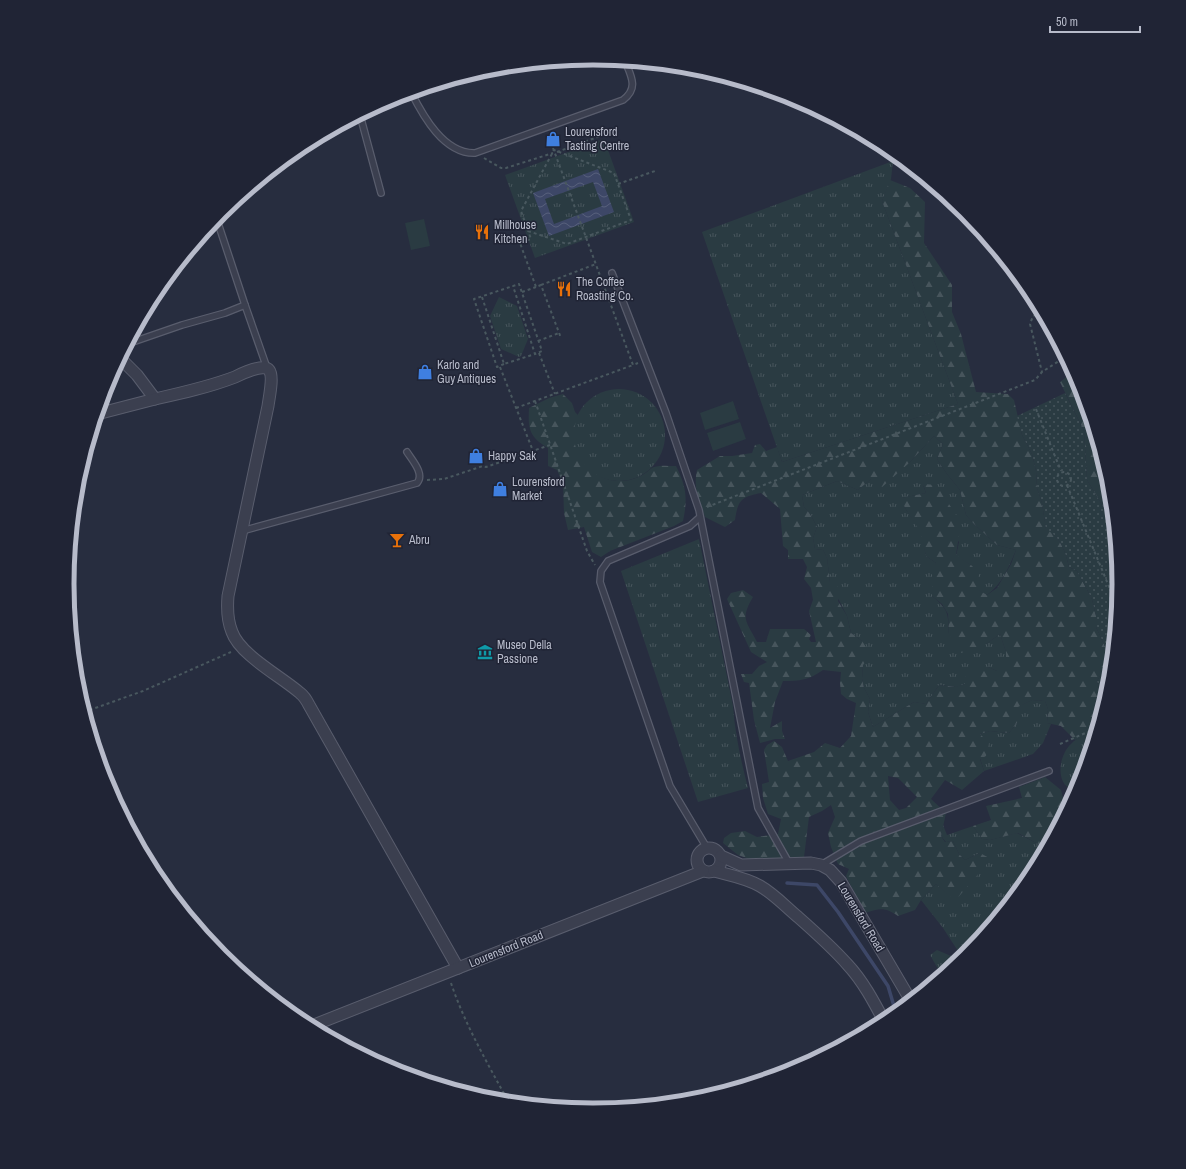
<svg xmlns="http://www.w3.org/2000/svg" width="1186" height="1169" font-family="'Archivo Narrow',sans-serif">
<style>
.grass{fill:url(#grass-tufts)}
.forest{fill:url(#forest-firs);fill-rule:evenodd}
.park{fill:#2a3b42}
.garden{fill:url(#garden-dots)}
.water{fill:url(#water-waves);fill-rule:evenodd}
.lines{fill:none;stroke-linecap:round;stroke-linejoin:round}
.stream{stroke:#3d4767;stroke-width:3.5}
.lane-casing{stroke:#595d6d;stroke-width:8}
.street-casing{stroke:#595d6d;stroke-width:13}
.path{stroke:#49585f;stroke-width:2;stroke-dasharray:3 3;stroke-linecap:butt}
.lane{stroke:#3b3f4f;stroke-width:5.5}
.street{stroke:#3b3f4f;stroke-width:11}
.labels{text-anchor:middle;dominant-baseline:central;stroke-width:3;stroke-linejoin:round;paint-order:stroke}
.poi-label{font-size:12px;fill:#b7bbca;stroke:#202435;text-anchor:start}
.street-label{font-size:12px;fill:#b7bbca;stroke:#202435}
.rim{fill:none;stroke:#b7bbca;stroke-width:5}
</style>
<defs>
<pattern id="grass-tufts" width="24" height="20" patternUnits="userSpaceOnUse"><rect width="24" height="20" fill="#2a3b42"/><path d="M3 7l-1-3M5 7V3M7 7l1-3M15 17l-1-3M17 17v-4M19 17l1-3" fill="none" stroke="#47555c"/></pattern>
<pattern id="forest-firs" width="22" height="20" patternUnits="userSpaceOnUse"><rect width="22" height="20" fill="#2a3b42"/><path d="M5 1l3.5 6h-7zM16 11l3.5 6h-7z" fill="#47555c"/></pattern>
<pattern id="garden-dots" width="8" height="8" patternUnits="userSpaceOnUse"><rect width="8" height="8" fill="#2a3b42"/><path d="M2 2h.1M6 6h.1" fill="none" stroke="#47555c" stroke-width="1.8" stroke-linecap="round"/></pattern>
<pattern id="water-waves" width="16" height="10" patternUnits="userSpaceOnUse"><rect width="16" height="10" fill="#3d4767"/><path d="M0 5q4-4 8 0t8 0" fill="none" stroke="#57607b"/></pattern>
</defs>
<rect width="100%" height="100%" fill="#272d3f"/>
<g class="grass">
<polygon points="604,139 634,222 535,258 505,175"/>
<polygon points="893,161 891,179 882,201 958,404 782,462 702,232"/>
<polygon points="499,297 517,306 528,339 521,356 519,357 501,349 490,316"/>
<circle cx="619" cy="435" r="46"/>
<path d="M934,436L943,444L937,459L947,474L960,490L966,515L974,524L997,545L1016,550C1009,567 1002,584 987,595L976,589L971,565L956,556L959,542L923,485L926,493L902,498L905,508L921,531L926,556L936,563L932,596C949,610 948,613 949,635L986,644L1000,634L1006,652V671H997L988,667L965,684L956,687L939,685L926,704L914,702L873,727L868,712L870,699L864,688L862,679L863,665L862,641L851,633L847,616L830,582L827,558L823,550L815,549L813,538L817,527L811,515L804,507L802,495L837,481L858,490L871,479L909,463Z"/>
<path d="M699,539L733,706C735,734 741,761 748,788L698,802L621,571Z"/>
<polygon points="1032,700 1045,701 1048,709 1047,723 1051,724 1043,743 1033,754 984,771 980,758 980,734 990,731 1009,733 1017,723 1017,707"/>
<path d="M1096,732L1079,786L1077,791C1054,788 1058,756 1071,744C1077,737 1088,735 1096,732Z"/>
<polygon points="943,825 947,835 973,826 982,839 990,840 1017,833 1038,844 1044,852 1031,877 965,957 953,967 938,969 930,955 937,950 951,956 958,951 943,928 921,900 936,884 955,900 980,853 965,860 959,854 953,841 946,842 941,836"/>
</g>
<g class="forest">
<path d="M890,180L910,188L925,202L924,243L952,285V312L961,334L976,392L1008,394L1014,400L1022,435L1032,454L1036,471L1037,488L1042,503L1046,529C1060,535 1066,553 1069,567L1077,571L1092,599L1096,616V627L1107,651L1109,661L1097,681L1103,701L1105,702L1096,732L1075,740L1061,726L1047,723L1048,709L1045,701L1032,700L1018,707L1017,723L1009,733L990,731L980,734L989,743L986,756L980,759L984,771L962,790L945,780L931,799L946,813L941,836L945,842L953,841L959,854L965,860L980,853L991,859L955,901L936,884L921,900L915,910L898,916C885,907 880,908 865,913L846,876L849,869L838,864L831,847L828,833L835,817L831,805L822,811L809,817L804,857L752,860L738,855L723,843L724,838L731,833L745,831L757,837L778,834L781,819L768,814L763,798L762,784L769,782L764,750L767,745L774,741L782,747L788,761L814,752L825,743L840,748L851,736L856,703L847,699L841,694L840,683L841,672L823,670C809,680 800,681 783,681L775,702L770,728L782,721V731L785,739H775L760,743L754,720L749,683L744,682L741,674H752L759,666L767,662L751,652L727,599L731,593L743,590L753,597C740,619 746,621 757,642H766L770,629H804L811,635L809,639L811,642H816L809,611L813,600L811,588L804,579L807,567L803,559H788V550L783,546L780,509L761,493C741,497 738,500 735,520L725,527L705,517C699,502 693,487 697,470L720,456H732L752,453L755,445L760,444L766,451L777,447L782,462L958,404L882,201ZM934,436L943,444L937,459L947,474L960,490L966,515L974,524L997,545L1016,550L1011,564L997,588L987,595L977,589L979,573L971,565L956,555L961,523L937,485L923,484L926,493L901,498L905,508L920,531L926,556L936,563L932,571V596L942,604L948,614L949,635L961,653L986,644L1000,634L1006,652V671H997L988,667L966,670L965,684L955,687L939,685L926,704L914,702L873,727L868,712L870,699L864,688L862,679L863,665L871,655L862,641L851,633L847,616L838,601L840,591L836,583L830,582L827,558L823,550L815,549L813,538L817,527L811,515L804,507L802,495L837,481L858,490L871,479L881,488L909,463ZM888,776L898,778L917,797L906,808L899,810L890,800Z"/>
<polygon points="1073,372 1080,383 1109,482 1114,525 1087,480 1084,431 1060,382"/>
<path d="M563,394L572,403L575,412L578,415C576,421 574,427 574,433C573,460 596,483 624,481C632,480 640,477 647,472C649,470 651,468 654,467C661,465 669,466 676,466C686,486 688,498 683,521L674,526L610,551L601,557L592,552L584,527L568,530L564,513L563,483L557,470L548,466V448C529,437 528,429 529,408L549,398Z"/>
<polygon points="1045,777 1061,790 1066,810 1044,852 1038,844 1018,833 990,840 982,839 973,826 991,820 986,806 1022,798 1019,787"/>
</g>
<g class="park">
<polygon points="424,219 430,246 411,250 405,223"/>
<polygon points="733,401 739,419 705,430 700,413"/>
<polygon points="740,422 746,439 713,451 707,433"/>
</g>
<path class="garden" d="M1065,393L1084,431L1087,480L1114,525L1119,585L1109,687L1105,702L1103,701L1097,681L1109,661L1107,651L1096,627V616L1092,599L1077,571L1069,567C1066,553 1060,535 1046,530L1042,503L1037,488L1036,471L1032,454L1022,435L1017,416Z"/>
<path class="water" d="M598,169L614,212L549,236L533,193ZM593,182L602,206L554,224L545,199Z"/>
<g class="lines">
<polyline class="stream" points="787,883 817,885 838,912 888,986 896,1013"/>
<g class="lane-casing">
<g id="lane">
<path d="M411,92C423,116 444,154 475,153L623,100C639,88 631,76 625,61"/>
<polyline points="360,115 381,193"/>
<polyline points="216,217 245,305"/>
<polyline points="612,273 666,413 699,510 758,808 789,863"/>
<polyline points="127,344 182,325 225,313 245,305 267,368"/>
<polyline points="700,517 690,526 608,561 601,571 600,582 670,786 707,848"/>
<path d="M242,531L417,483C425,474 412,460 407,452"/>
<polyline points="821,865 861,841 1049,771"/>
</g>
</g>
<g class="street-casing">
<g id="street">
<path d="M120,358L137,375L155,399C182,393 209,387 235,377C241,374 264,363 269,370C274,376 269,398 268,406L228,596C227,608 227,620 232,632C240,655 282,677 300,693C304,696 307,701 309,705L458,968"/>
<polyline points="97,414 155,399"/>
<circle cx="709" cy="860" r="12"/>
<polyline points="721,856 741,865 811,863 821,865 830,870 841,882 911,1001"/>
<path d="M714,871C729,875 746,878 760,886C774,894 786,907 798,917C815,932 832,947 847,964C863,981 874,1002 885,1023"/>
<polyline points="309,1027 703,871"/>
</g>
</g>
<g class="path">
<polyline points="553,148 633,365 638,363"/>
<polyline points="557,152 603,135"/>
<polyline points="484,158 501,168 506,168 553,153"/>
<polyline points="618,184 655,171"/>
<polyline points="528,231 567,244 631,220 614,173 554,150 521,211 531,239 520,243 536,287 541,285 561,338"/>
<polyline points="541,285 596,264"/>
<polyline points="522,292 536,287"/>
<polyline points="482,297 504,364 535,354 513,286"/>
<polyline points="1042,313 1033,316 1030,324 1042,372"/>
<polyline points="538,341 559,333"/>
<polyline points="539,353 555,394"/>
<polyline points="504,364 497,367 474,299 519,284 542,351 535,354"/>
<polyline points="500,367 533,451"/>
<polyline points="535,401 587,551 595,565"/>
<polyline points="516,408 633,365"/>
<polyline points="1036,409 1061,471"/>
<circle cx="1064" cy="479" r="7"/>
<polyline points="427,480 444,479 483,466 486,467 550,445"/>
<polyline points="1067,485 1117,606"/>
<polyline points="707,507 1035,380 1042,372 1065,357"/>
<polyline points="1107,651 1113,649"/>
<polyline points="84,712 143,691 231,652"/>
<polyline points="1060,744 1097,728"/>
<path d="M451,983C465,1025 488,1064 509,1103"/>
</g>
<use href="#lane" class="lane"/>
<use href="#street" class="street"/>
</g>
<defs>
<g id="shop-bare" transform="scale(1.2)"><path d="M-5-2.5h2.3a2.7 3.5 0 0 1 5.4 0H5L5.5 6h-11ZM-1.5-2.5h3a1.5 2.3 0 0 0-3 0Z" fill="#3f7fe0" stroke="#202435" stroke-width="2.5" paint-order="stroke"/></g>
<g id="restaurant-bare" transform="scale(1.2)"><path d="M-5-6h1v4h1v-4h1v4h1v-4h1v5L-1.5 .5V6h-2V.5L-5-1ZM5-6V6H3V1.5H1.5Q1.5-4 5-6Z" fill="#e8710a" stroke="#202435" stroke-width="2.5" paint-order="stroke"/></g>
<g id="bar-bare" transform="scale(1.2)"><path d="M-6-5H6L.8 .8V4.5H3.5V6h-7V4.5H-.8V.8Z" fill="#e8710a" stroke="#202435" stroke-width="2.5" paint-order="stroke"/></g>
<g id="museum-bare" transform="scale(1.2)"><path d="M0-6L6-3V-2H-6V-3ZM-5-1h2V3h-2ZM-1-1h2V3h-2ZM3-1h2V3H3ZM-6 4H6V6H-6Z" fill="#0f9aa8" stroke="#202435" stroke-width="2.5" paint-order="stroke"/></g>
</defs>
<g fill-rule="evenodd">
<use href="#shop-bare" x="553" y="139"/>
<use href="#restaurant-bare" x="482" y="232"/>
<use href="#restaurant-bare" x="564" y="289"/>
<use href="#shop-bare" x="425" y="372"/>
<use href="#shop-bare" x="476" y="456"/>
<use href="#shop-bare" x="500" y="489"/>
<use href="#bar-bare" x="397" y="540"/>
<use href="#museum-bare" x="485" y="652"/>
</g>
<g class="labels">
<g class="poi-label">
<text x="565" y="132">Lourensford<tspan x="565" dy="14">Tasting Centre</tspan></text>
<text x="494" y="225">Millhouse<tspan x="494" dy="14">Kitchen</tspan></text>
<text x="576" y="282">The Coffee<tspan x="576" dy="14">Roasting Co.</tspan></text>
<text x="437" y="365">Karlo and<tspan x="437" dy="14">Guy Antiques</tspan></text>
<text x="488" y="456">Happy Sak</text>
<text x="512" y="482">Lourensford<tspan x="512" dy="14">Market</tspan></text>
<text x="409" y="540">Abru</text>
<text x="497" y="645">Museo Della<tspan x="497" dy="14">Passione</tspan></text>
</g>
<g class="street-label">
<text transform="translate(861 917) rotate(59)">Lourensford Road</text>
<text transform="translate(506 949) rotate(-22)">Lourensford Road</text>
</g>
</g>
<path d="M0 0H1186V1169H0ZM74 584a519 519 0 1 1 1038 0a519 519 0 1 1-1038 0Z" fill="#202435" fill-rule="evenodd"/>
<path class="rim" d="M74 584a519 519 0 1 1 1038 0a519 519 0 1 1-1038 0Z"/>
<path d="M1050 26v6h90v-6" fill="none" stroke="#b7bbca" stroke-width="2"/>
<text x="1056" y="26" font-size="12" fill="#b7bbca" stroke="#202435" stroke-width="3" paint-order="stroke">50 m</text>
</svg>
